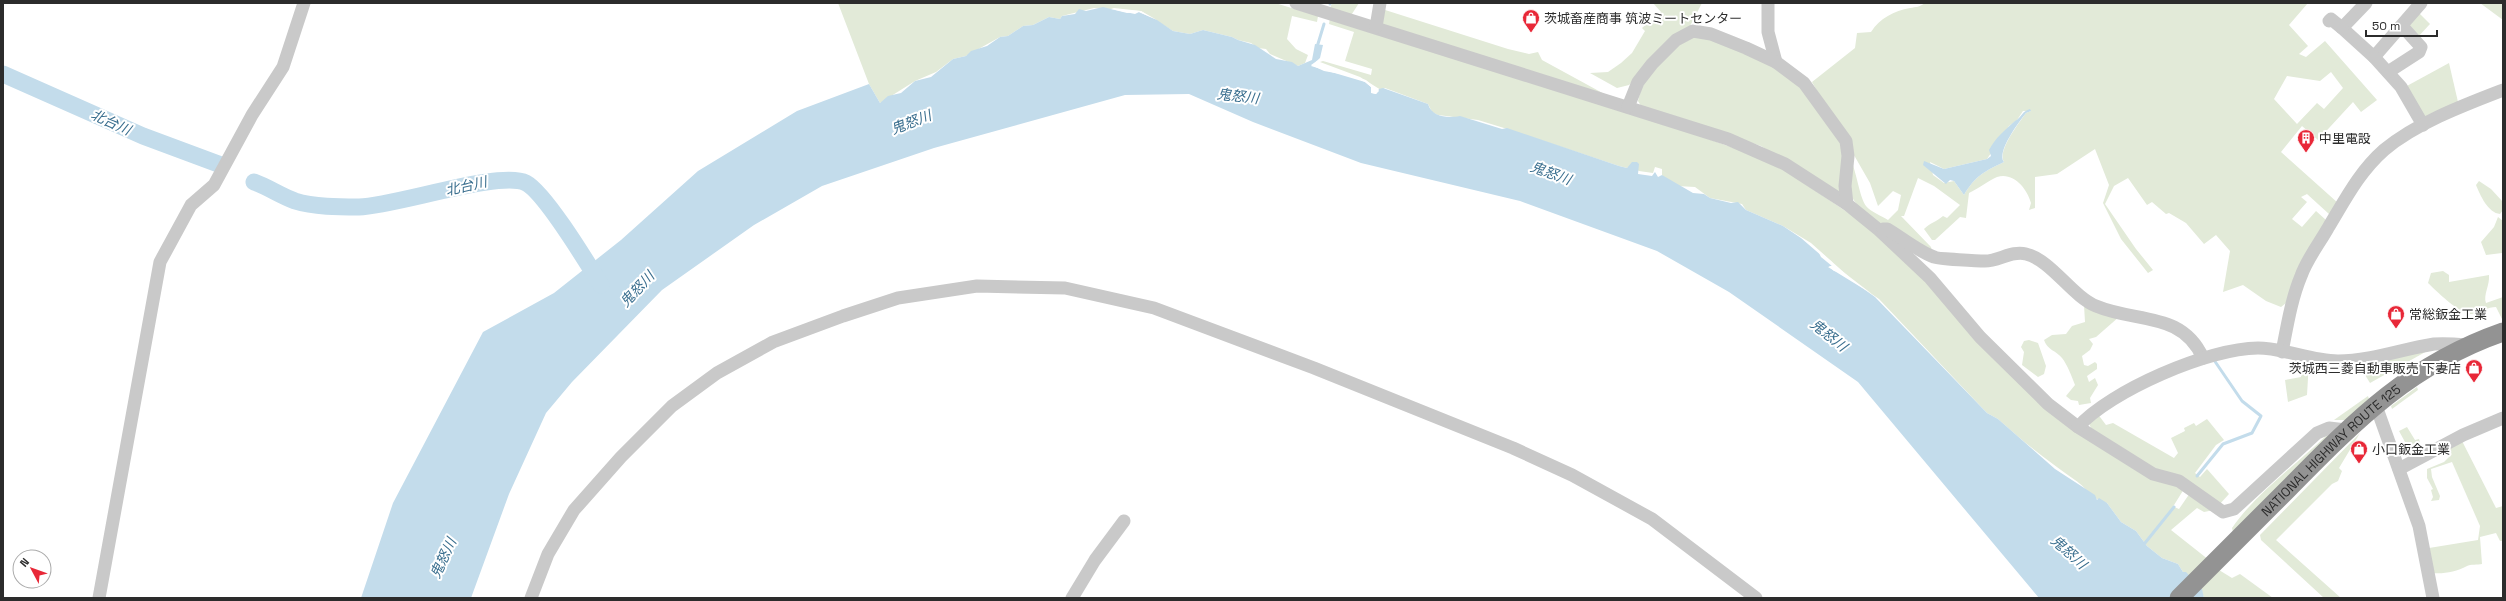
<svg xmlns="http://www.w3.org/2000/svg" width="2506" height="601" font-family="'Space Grotesk','Noto Sans JP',sans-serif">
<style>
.green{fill:#e2ead8;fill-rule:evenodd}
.water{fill:#c3dceb}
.pier{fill:#fff}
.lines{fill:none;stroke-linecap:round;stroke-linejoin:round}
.stream{stroke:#c3dceb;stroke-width:3}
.river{stroke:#c3dceb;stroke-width:17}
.minor{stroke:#c9c9c9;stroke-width:13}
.highway{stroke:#939393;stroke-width:19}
.labels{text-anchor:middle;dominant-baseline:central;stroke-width:4;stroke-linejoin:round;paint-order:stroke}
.poi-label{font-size:13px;fill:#2c2c2c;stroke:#fff;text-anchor:start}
.street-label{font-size:13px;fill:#2c2c2c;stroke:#fff}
.water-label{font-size:14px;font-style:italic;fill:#396e8e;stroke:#fff}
</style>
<rect width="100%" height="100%" fill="#fff"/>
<g class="green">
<polygon points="838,3 1275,3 1318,16 1317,22 1292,16 1287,39 1296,49 1308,55 1305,63 1298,66 1270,54 1266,49 1258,48 1251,43 1238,40 1232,37 1203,30 1190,34 1173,31 1141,11 1094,8 1062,16 1060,19 1049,17 1033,25 1023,26 1008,36 1000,37 966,56 953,59 936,72 915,81 880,103 869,84"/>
<polygon points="1332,3 1359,3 1350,17 1329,11"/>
<polygon points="1653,3 1702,3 1690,26 1629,85 1617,88 1590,73 1608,72 1621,63 1632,53 1645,31 1642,28 1661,12"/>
<path d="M1925,3H2308L2289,25L2308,46L2299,54L2306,57L2325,41L2377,100L2361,112L2353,102L2318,140L2302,126L2281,152L2338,203L2332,214H2329L2307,194L2301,197L2307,202L2292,219L2302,227L2316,211L2326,220L2290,300L2281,307L2266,301L2243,285L2223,292L2230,251L2216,235L2204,244L2186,223L2169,213L2166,214L2152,202L2147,205L2128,178L2114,186L2105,204L2136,249L2153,270L2148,273L2121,239L2103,203L2109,185L2095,149L2057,174L2035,177V208L2029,210L2031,203C2027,189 2014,172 1997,177C1991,179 1976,190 1969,193L1966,218L1960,217L1935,240H1932L1924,229C1930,223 1936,222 1943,216L1947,218L1960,205L1934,186L1918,178L1904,216H1901L1931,247L1933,255C1909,241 1850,216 1848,184C1848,178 1851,170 1852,163C1857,175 1860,198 1866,206C1871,212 1882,216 1888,220L1898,210L1901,195L1893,191L1878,206L1870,183L1812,82L1855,48L1857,33L1871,32C1880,18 1894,11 1910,8C1916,7 1920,7 1925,3ZM2331,72L2343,88L2324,109L2317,103L2297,124L2274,99L2287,76L2320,81ZM2023,111H2031L2026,113C2019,123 1997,151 2004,162C1985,171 1975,176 1964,195L1954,181L1944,183L1933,175L1930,162L1944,169L1987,159L2009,126L2017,120Z"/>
<polygon points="2480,3 2503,3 2503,20"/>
<polygon points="1382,9 1508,49 1529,54 1538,52 1542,60 1608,96 1384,25 1380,20"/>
<polygon points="2417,11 2430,24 2417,38 2407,28"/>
<path d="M1330,18L1648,118L1771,161L1862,222L1904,259L2023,384L2184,489L2166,518L2174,507L2179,509L2190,493L2214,510L2204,512L2197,508L2171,530L2209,560L2191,577L2183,572L2178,564L2162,558L2147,546L2136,531L2121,522L2107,503C2092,500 2087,488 2075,480C2048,461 2022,441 1998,419L1987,413L1879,299L1857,284L1811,243L1783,226L1746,210L1742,204L1710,198L1695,187L1677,186L1665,179L1662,175V169L1655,167L1653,173L1639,171L1630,166L1627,168L1619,166L1504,128L1478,120L1438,115L1432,112L1428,104L1385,88L1381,90L1360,77L1320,62L1323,61L1371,75L1372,69L1345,61L1354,32L1329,24Z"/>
<path d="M1689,37H1707L1772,65L1801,86L1844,147L1841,195L1761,146L1641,106L1638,101C1646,70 1663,55 1689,37Z"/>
<polygon points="2449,63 2458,102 2423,122 2405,87"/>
<path d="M2479,181L2491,189L2503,202V210L2500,214C2488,213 2480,195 2476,185Z"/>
<polygon points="2498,217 2503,221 2503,255 2502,253 2486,255 2481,242 2494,227"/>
<path d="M2443,271L2449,275V282L2489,275C2490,285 2483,295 2486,303L2503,297V321L2496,307C2488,307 2480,312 2472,314C2462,316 2436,291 2428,283L2431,273Z"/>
<path d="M2084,305L2120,316L2096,337L2089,339L2093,344L2090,350L2082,356L2084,365L2088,366L2095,362L2097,364V369L2087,376L2089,382L2095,378L2098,385L2090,398L2091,403L2079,405L2078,401L2071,400L2066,396L2075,385C2072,377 2067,364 2062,358C2057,351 2047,350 2044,340L2052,335L2066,334L2072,326L2085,322Z"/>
<polygon points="2029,340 2038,343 2046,366 2044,374 2038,377 2022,365 2024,352 2021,347 2024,341"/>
<polygon points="2436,346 2370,383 2359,365"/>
<polygon points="2301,361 2309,361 2307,395 2288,402 2285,380 2301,377"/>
<polygon points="2417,387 2418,390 2392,409 2391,406"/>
<polygon points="2368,396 2369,399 2347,420 2334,420"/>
<polygon points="2097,413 2106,425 2113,423 2174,458 2178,453 2171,438 2185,431 2184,428 2194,423 2196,426 2207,419 2224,440 2216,445 2195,473 2200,477 2207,469 2229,494 2218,506 2157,472 2092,431 2089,423"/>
<polygon points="2407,427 2415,440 2419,439 2423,453 2419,455 2414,444 2404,450 2405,442 2399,431"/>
<polygon points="2360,433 2339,468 2342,471 2338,481 2332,484 2276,540 2341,598 2324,598 2261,540 2260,535"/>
<path d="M2327,435H2332L2234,536L2232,528C2257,492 2296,465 2327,435Z"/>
<path d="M2461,439L2496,508L2503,506V541H2500L2496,533L2480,537L2482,564C2478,565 2470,564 2467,566C2456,572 2444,574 2432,573L2429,548L2478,540L2480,526L2452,462L2431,469L2432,477L2440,496L2439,500L2431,501L2433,497L2431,490L2433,489L2427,478V469L2444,462L2449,457L2444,449Z"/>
<polygon points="2219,570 2232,578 2240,574 2273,598 2204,598 2201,588"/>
</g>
<g class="water">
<path d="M1103,7L1127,13L1139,12L1157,20L1173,31L1190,34L1203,30L1232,37L1238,40L1255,45L1276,59L1292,62L1298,66L1312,60L1315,44L1323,45L1320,58L1311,66L1365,82L1371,87L1372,93L1376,94L1379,89L1383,88L1428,104C1432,118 1449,118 1460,116L1502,129L1507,128L1619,166L1627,168L1632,162H1637L1639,164L1638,174L1652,176L1655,172L1658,177L1662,175L1693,193L1704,194L1710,198L1731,203L1738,202L1746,210L1783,226L1801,238L1830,263L1832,266H1829L1834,271L1840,272L1875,297L1987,413L1998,419L2055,469L2095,495L2097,500L2099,498L2107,503L2121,522L2136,531L2147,546L2162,558L2178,564L2183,572H2186L2202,589L2204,598H2039L1858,382L1729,292L1657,251L1520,201L1361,163L1253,122L1189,94L1125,95L934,148L822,186L754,225L662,290L572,382L546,413L509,494L471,598H361L393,503L483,332L554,293L621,240L698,171L797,111L869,84L880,103L888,96L901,93L915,81L931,77L953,59L966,56L971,51L987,46L1000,37L1008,36L1023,26L1033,25L1049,17L1060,19L1062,16L1075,14L1079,9L1086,11Z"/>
<path d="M2030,109L2031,111L2026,113C2019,122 1996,152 2004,162C1985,171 1975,176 1964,195L1954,181L1950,180L1946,184L1923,165L1924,161L1944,169L1987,159L1991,156L1989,150C1996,137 2004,131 2015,121C2022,117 2022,111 2030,109Z"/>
</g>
<g class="pier">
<polygon points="1114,8 1141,11 1157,20 1139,12 1135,14 1111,9"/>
<polygon points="1317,61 1319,62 1315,65 1366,80 1372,85 1373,91 1375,92 1377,88 1379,91 1376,94 1371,93 1371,87 1365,82 1352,76 1324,71 1311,65"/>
<polygon points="1817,249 1832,262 1835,269 1842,271 1872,294 1828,267 1832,266 1821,257"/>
</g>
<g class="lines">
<g class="stream">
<polyline points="1330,4 1330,3"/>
<polyline points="1317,47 1324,24"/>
<polyline points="2197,476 2223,444 2252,433 2261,416 2242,401 2214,360"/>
<polyline points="2145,543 2174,507"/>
</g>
<g class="river">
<polyline points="3,74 143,136 221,165"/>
<path d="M254,182C268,187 281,196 295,201C314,207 339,207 359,207C396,206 500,170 526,183C545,193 588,264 601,285"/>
</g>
<g class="minor">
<polyline points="1296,3 1728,139 1785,164 1847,204 1879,230 1930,278 1980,337 2048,404 2078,427 2153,474 2179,481 2223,512 2234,509 2317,433 2329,428 2346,430"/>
<polyline points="1768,3 1768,32 1776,62"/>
<polyline points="2366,3 2342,28 2374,57 2421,3"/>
<polyline points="2329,21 2331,19 2342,28"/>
<polyline points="1376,27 1380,3"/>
<polyline points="2374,57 2401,87 2423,125"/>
<polyline points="2388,72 2419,52 2421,47 2402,26"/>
<polyline points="1628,107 1638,82 1652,64 1676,40 1693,31 1711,34 1746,48 1776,62 1804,83 1846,141 1848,156 1845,186 1847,204"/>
<path d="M1883,229H1887C1901,237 1919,252 1934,257C1937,259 1980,261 1985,261C1999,261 2012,250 2026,254C2051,260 2072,296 2096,306C2136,323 2182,311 2203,358"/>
<path d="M2282,352C2287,327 2291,300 2301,276C2307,259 2319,244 2328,228C2345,200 2359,172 2384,150C2416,123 2464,105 2503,90"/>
<polyline points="2375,403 2419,526 2433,598"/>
<path d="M2078,427C2110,391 2209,348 2258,348C2284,348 2311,361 2338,361C2371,361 2402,349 2434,344C2445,343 2456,344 2467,345"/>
<polyline points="2399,469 2463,435 2503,418"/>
<polyline points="99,598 160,262 191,205 214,185 252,115 283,67 304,3"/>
<polyline points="531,598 548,554 574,510 621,457 672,406 717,373 773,342 843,316 898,298 977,286 1065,288 1154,308 1314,368 1513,448 1572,475 1652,519 1756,598"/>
<polyline points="1072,598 1095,560 1124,521"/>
</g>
<path class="highway" id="s1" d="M2179,598C2216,561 2253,524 2290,487C2357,419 2411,364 2503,332"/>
</g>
<defs>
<g id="shop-pin" transform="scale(0.9)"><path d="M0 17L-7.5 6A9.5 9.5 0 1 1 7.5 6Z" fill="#e82838" stroke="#fff"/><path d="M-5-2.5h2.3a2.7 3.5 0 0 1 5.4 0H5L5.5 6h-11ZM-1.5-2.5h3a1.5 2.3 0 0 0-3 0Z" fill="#fff"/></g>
<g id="building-pin" transform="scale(0.9)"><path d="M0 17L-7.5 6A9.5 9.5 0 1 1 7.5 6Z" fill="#e82838" stroke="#fff"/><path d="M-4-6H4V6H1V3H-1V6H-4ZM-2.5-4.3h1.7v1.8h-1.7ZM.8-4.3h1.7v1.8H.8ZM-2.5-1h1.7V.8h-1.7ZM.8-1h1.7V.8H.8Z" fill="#fff"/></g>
</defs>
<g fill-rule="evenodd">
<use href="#shop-pin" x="1531" y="18"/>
<use href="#building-pin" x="2306" y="138"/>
<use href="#shop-pin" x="2396" y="314"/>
<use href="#shop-pin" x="2474" y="368"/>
<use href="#shop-pin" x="2359" y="449"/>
</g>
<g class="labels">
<g class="poi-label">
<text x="1544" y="18">茨城畜産商事 筑波ミートセンター</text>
<text x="2319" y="138">中里電設</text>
<text x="2409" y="314">常総鈑金工業</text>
<text x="2461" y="368" text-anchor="end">茨城西三菱自動車販売 下妻店</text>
<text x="2372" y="449">小口鈑金工業</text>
</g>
<g class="street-label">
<text stroke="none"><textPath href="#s1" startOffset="212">NATIONAL HIGHWAY ROUTE 125</textPath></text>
</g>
<g class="water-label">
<text transform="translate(1238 96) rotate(7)">鬼怒川</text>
<text transform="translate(111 122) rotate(24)">北台川</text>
<text transform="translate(911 122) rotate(-21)">鬼怒川</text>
<text transform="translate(1551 173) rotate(20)">鬼怒川</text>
<text transform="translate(466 186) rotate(-13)">北台川</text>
<text transform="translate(637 289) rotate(-47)">鬼怒川</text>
<text transform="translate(1829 335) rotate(39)">鬼怒川</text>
<text transform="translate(2069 552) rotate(42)">鬼怒川</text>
<text transform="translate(443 558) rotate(-65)">鬼怒川</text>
</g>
</g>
<rect width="2506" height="601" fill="none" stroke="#2c2c2c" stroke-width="8"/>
<g transform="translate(32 569) rotate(311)"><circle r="19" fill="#ffffff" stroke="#ababab"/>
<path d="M0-3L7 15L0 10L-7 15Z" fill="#e82838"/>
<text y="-6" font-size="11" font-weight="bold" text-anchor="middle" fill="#2c2c2c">N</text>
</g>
<path d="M2366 30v6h71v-6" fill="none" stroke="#2c2c2c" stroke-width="2"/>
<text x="2372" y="30" font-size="12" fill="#2c2c2c" stroke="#ffffff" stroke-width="3" paint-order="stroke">50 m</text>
</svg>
